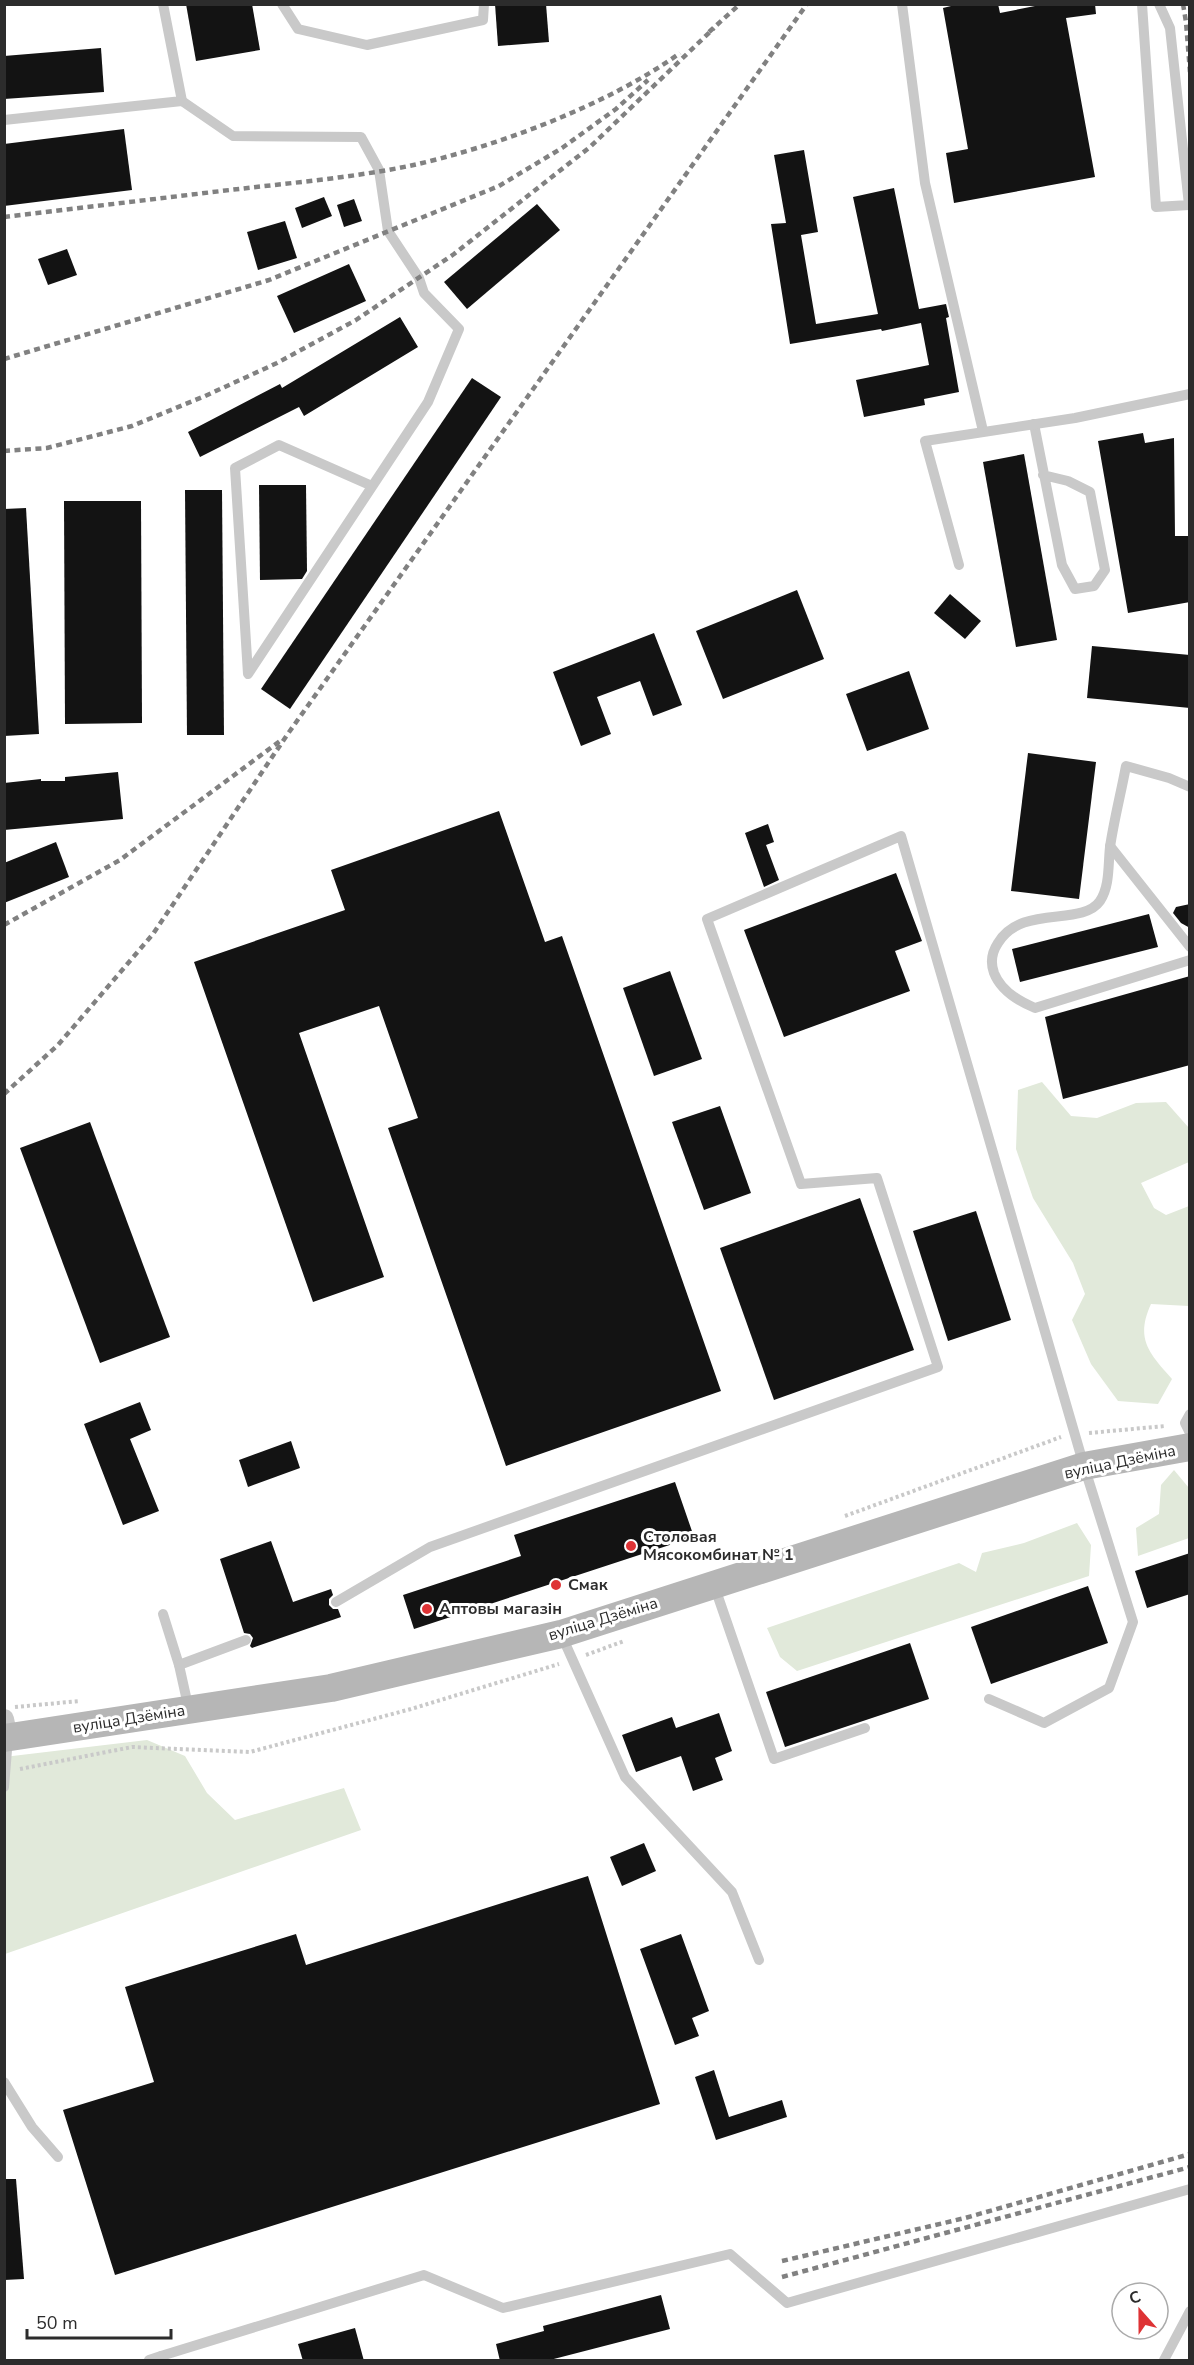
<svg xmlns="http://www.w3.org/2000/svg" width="1194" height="2365" font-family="'Nunito Sans',sans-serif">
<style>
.green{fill:#e1e9da}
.building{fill:#131313}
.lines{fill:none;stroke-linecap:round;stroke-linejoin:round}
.path{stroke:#c9c9c9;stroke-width:4;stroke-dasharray:3 3;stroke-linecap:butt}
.service{stroke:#c9c9c9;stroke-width:10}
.minor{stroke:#c9c9c9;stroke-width:20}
.secondary{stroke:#b6b6b6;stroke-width:28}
.rail{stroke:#818181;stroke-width:4.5;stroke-dasharray:6 4.5;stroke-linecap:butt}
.poi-dot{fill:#de3335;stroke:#fff;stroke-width:2}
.labels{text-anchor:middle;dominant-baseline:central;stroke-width:6;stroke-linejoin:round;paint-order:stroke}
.street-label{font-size:16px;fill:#2c2c2c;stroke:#fff}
.poi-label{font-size:16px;font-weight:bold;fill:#2c2c2c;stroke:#fff;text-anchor:start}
</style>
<rect width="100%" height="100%" fill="#fff"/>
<g class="green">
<path d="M1042,1082L1071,1116L1097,1118L1136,1103L1166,1102L1189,1128V1162L1141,1183L1154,1208L1166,1215L1189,1206V1306L1151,1304C1135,1339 1149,1353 1172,1379L1158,1404L1118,1401L1091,1364L1072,1320L1085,1294L1073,1263L1033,1198L1016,1149L1018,1090Z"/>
<polygon points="1174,1470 1189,1488 1189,1538 1138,1556 1136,1528 1159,1514 1161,1485"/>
<polygon points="1077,1523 1091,1545 1089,1576 797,1671 780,1657 767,1628 959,1563 976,1572 982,1553 1024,1543"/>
<polygon points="147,1740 185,1756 207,1793 235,1820 344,1788 361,1830 5,1954 4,1757"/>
</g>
<g class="building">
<polygon points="186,4 252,4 260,50 196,61"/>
<polygon points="495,4 546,4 549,42 498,46"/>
<polygon points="959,4 998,4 1000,13 1045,4 1095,4 1096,14 1066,18 1095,177 954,203 946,153 968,149 943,8"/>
<polygon points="101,48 104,92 4,99 4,56"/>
<polygon points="124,129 132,190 4,206 4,144"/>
<polygon points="804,150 818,232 801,235 816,324 878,314 853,197 894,188 919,309 946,304 949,317 946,318 959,392 924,399 925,405 864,417 856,380 929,365 921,323 882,331 881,329 790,344 771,224 786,223 774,155"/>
<polygon points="324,197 332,216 302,228 295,208"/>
<polygon points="354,199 362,221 344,227 337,205"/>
<polygon points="537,204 560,230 467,309 444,282"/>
<polygon points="285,221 297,258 258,270 247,232"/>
<polygon points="67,249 77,275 48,285 38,259"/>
<polygon points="349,264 366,301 294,333 277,296"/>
<polygon points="400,317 418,347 304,416 299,407 200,457 188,432 280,384 282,388"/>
<polygon points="472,378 501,397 290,709 261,689"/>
<polygon points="1143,433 1145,443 1174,438 1175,536 1190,536 1190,602 1128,613 1098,441"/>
<polygon points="1024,454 1057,640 1016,647 983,462"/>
<polygon points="259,485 306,485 307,571 302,579 260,580"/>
<polygon points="185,490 222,490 224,735 187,735"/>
<polygon points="64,501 141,501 142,723 65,724"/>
<polygon points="26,508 39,734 4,736 4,509"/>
<polygon points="797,590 824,659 723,699 696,631"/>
<polygon points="950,594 981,621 965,639 934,613"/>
<polygon points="654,633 682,705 653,716 640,681 597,697 611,734 581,746 553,672"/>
<polygon points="1092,646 1190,655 1190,708 1087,698"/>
<polygon points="909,671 929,729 867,751 846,694"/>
<polygon points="1028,753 1096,762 1079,899 1011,891"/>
<polygon points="118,772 123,819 4,830 4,783 41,779 41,781 65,781 65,777"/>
<polygon points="499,811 545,942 562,936 721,1391 506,1466 388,1128 418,1118 379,1006 299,1033 384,1277 313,1302 194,962 345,910 331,870"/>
<polygon points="768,824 774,842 766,845 779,880 764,887 745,833"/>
<polygon points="56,842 69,877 4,903 4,863"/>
<polygon points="896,873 922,941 895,951 910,991 784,1037 744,930"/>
<polygon points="1190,904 1190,928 1181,923 1173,913 1176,907"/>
<polygon points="1149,914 1158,947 1020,982 1012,949"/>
<polygon points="670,971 702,1059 654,1076 623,988"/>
<polygon points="1190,976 1190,1065 1063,1099 1045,1017"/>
<polygon points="720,1106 751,1193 704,1210 672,1122"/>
<polygon points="90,1122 170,1337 100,1363 20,1148"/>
<polygon points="860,1198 914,1350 774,1400 720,1248"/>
<polygon points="976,1211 1011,1320 948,1341 913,1231"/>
<polygon points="140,1402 151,1430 130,1439 159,1511 123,1525 84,1424"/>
<polygon points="291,1441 300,1468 248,1487 239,1460"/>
<polygon points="675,1482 694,1537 414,1629 403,1595 521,1556 514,1535"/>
<polygon points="271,1541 293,1602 331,1589 333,1595 329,1599 329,1605 333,1609 338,1609 341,1617 252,1648 250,1646 253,1638 250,1634 244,1633 220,1559"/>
<polygon points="1190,1553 1190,1594 1147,1608 1135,1571"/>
<polygon points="1088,1586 1108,1643 991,1684 971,1627"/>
<polygon points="910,1643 929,1699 785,1747 766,1692"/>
<polygon points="719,1713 732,1751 715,1758 723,1780 693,1791 681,1756 636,1772 622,1735 672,1717 676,1728"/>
<polygon points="644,1843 656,1871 622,1886 610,1857"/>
<polygon points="588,1876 660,2104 115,2275 63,2110 154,2082 125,1987 296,1934 306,1965"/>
<polygon points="681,1934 709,2011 692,2018 699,2036 675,2045 640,1949"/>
<polygon points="714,2070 729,2117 782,2100 787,2117 716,2140 695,2077"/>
<polygon points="4,2179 16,2179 24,2279 4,2280"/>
<polygon points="661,2295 670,2329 546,2361 500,2361 496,2344 544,2331 543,2326"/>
<polygon points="355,2328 364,2361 303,2361 298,2344"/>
</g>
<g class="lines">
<g class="path">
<polyline points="1089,1433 1165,1426"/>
<polyline points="845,1516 1061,1437"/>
<polyline points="586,1655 624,1641"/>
<polyline points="15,1707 80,1701"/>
<polyline points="20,1769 132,1747 250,1752 411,1709 559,1664"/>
</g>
<g class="service">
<polyline points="282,4 298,29 367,45 483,20 484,4"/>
<polyline points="902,4 925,183 983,431"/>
<polyline points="1142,4 1156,207 1189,205 1170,28 1159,4"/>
<polyline points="182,101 233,136 361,137 379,170 388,231 419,278 424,293 459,329 428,402 248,674 235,468 279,445 372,486"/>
<polyline points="4,120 182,101 163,4"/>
<polyline points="1034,424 1062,565 1075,589 1094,586 1105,570 1090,492 1068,481 1043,475"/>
<polyline points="959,565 925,441 1075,418 1190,394"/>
<path d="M1190,787L1169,778L1126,766C1121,793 1114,820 1110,847C1108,865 1110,886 1100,901C1082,927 1021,904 998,943C992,952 990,962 994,973C1001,991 1018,1001 1035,1008L1190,960"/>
<polyline points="1110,846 1190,947"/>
<polyline points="1190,1414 1185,1423 1190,1433"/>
<polyline points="714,1585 774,1759 865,1728"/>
<polyline points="336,1602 430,1547 938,1367 877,1178 801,1184 707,919 901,836 1084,1466 1133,1622 1109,1688 1044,1723 989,1699"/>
<polyline points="163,1614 179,1665"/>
<polyline points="561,1634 625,1777 732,1892 759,1960"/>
<polyline points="189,1710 179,1665 246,1640"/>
<polyline points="4,1787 8,1738"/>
<polyline points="4,2082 32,2127 58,2157"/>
<polyline points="161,2356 424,2275 503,2308 730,2254 787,2303 1190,2189"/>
<polyline points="149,2360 161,2356 162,2360"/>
<polyline points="1164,2360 1190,2311"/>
</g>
<polyline class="minor" points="4,1719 8,1738"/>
<polyline class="secondary" points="4,1738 331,1688 561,1634 1084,1466 1190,1447"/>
<g class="rail">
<polyline points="1183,4 1186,22 1190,72"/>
<polyline points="709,32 740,4"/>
<path d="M4,217C80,208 155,199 230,190C289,183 350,178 409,166C496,147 608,105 680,53"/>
<polyline points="4,359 269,280 499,186 562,148 616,109 648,80"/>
<polyline points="4,451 47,448 132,426 205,396 277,363 356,320 454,254 590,147 714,28"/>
<polyline points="4,925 120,860 280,741"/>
<polyline points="4,1094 58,1045 153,934 287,735 807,4"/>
<polyline points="782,2261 965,2218 1190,2154"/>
<polyline points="782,2277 1190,2167"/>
</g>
</g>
<g class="poi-dot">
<circle cx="631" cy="1546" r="6"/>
<circle cx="556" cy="1585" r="6"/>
<circle cx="427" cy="1609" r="6"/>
</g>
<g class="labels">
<g class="street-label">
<text transform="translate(1120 1462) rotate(-12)">вуліца Дзёміна</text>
<text transform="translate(603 1619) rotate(-17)">вуліца Дзёміна</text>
<text transform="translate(129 1719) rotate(-9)">вуліца Дзёміна</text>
</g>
<g class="poi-label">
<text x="643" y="1537">Столовая<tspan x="643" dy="18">Мясокомбинат № 1</tspan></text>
<text x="568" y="1585">Смак</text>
<text x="439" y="1609">Аптовы магазін</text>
</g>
</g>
<rect width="1194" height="2365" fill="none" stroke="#2c2c2c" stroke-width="12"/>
<g transform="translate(1140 2311) rotate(339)"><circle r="28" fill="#ffffff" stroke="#ababab" stroke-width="1.5"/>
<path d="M0-4.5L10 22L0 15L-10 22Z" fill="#de3335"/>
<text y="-9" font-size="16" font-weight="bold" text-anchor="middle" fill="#2c2c2c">С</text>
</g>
<path d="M27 2329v9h144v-9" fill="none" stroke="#2c2c2c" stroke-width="3"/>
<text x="36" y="2329" font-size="18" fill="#2c2c2c" stroke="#ffffff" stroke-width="4.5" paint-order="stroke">50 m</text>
</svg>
